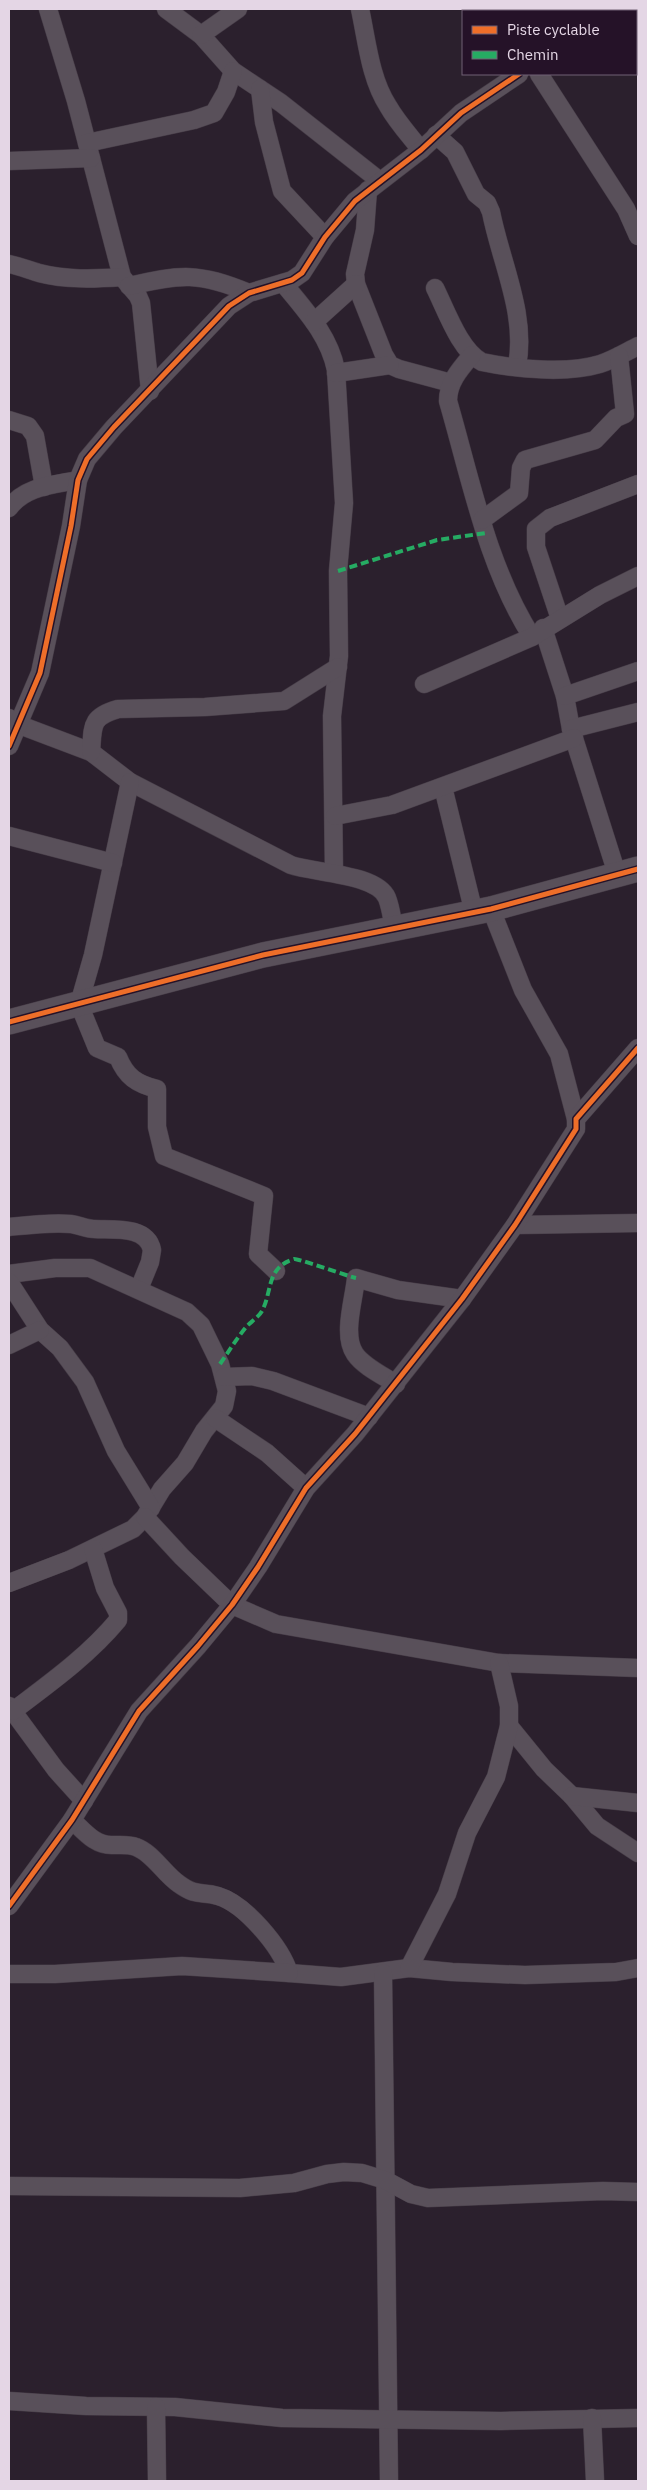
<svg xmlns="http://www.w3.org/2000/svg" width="647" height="2490" font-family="'IBM Plex Sans',sans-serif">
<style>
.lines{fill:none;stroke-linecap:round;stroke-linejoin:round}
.street-casing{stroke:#453b46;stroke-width:19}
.secondary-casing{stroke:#453b46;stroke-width:26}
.street{stroke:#59505a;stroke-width:18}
.secondary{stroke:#59505a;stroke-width:25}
.quiet{stroke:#26ab63;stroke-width:4;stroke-dasharray:8 4;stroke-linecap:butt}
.cycleway-casing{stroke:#251228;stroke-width:8}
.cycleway{stroke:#ee6e29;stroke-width:5}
</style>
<rect width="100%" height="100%" fill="#2b202d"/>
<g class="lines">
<g class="street-casing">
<g id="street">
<polyline points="48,9 76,101 122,277 138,296 141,303 150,391"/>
<polyline points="166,9 201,35 233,71 281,103 380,181"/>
<path d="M360,9C367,41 370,78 388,106C397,122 410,136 421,150"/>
<polyline points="511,9 512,11"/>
<polyline points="618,11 622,9"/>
<polyline points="201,35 238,9"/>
<polyline points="539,74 626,209 638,236"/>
<polyline points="260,89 264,122 282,191 325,237"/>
<path d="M436,135L455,152L476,194L487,203L491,212C501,263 527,314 517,366"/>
<polyline points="87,143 194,120 214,113 226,92 233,71"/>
<polyline points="9,161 91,158"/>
<polyline points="368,190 365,230 355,274 356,284 384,355 390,365 399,369 451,383"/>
<path d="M9,264C19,266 29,270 39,273C66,280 94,279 122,277"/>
<path d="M283,283C305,310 329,335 336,370L344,503L338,571L339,656L332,716L334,873"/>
<path d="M129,286C180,274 200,272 249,293"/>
<path d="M435,288C446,310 460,351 482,362C515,369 567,374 600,364C613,360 626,352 638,346"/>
<polyline points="314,322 356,284"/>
<path d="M472,355C460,369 448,382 448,401C471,480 487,566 532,637"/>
<polyline points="336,373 390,365"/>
<polyline points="9,420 28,426 35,436 44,487"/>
<path d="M9,508C25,486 53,485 78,480"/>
<polyline points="482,520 519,493 521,468 525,460 595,440 616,418 625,414 619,356"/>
<polyline points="560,619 536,547 536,529 550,518 638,484"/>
<polyline points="543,628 565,696 571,729 617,874"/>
<polyline points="424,684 532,637 600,595 638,576"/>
<polyline points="565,696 638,671"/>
<path d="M9,718L17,724L91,752L130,782L291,865C315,873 377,874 387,898C391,908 392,919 394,929"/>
<polyline points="571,729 638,712"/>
<polyline points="9,746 40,673 71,526 78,480 87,459 114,427 229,306 249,293 292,280 302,273 325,237 355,201 421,150 461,113 519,74"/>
<path d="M91,752C93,726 90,717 118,709L205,707L284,701L338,667"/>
<path d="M130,782L93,955L79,1004L97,1048L118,1057C126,1077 137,1084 157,1089V1127L164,1156L264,1196L258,1254L276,1271"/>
<polyline points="443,787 474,913"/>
<polyline points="335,816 392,805 574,738"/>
<polyline points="9,836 113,863"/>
<polyline points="491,909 523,990 559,1054 576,1119"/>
<polyline points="515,1225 638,1223"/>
<path d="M9,1227C28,1225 52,1222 71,1224C79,1225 86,1229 94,1229C112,1230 147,1225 152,1250L150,1262L139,1289"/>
<polyline points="9,1274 55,1268 90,1268 187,1312 201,1325 220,1364 227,1391 224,1406 204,1431 185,1463 162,1489 145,1517 133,1529 69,1560 9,1583"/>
<polyline points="9,1282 40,1330 60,1348 85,1382 116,1451 151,1508"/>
<polyline points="9,1345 40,1330"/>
<polyline points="224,1377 252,1376 273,1381 369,1417"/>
<path d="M396,1384C384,1376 364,1367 355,1354C342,1335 354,1300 356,1278L398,1290L462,1299"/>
<polyline points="215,1418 267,1453 306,1488"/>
<polyline points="145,1517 182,1557 232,1605 276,1624 499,1663 638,1668"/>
<polyline points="9,1706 56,1770 84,1801"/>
<path d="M13,1711C50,1683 88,1656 118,1620V1613L105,1588L93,1549"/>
<polyline points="509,1726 544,1769 572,1796 597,1826 638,1853"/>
<polyline points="572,1796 638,1803"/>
<path d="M72,1820C84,1831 95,1846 113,1845C120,1845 129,1844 136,1847C153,1853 164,1874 179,1884C197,1897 201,1891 218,1896C245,1904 281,1947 289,1973L341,1977L409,1968L452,1972L525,1975L616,1972L638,1968"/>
<polyline points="9,1906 72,1820 139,1711 198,1646 232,1605 258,1567 306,1488 355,1434 462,1299 515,1225 576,1129 576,1119 638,1048"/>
<polyline points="409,1968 447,1894 467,1833 496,1777 509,1726 509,1706 499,1663"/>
<polyline points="383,1973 389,2481"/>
<polyline points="9,1974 55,1974 182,1966 289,1973"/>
<polyline points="9,2186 240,2188 294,2183 327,2174 344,2172 362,2173 385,2180 411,2194 428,2198 603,2191 638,2192"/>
<polyline points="9,2401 86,2406 175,2407 282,2418 501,2421 638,2418"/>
<polyline points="156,2407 157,2481"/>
<polyline points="592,2418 595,2481"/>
</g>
</g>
<g class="secondary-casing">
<polyline id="secondary" points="9,1022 263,955 491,909 638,869"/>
</g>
<use href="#street" class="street"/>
<use href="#secondary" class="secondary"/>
<g class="quiet">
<polyline points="338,571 437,540 486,533"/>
<path d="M220,1364C229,1351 237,1338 247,1326C252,1321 260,1316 263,1309C272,1290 267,1267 294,1259C297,1258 347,1276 356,1278"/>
</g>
<g class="cycleway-casing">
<g id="cycleway">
<polyline points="9,746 40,673 71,526 78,480 87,459 114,427 229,306 249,293 292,280 302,273 325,237 355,201 421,150 461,113 519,74"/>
<polyline points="9,1022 263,955 491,909 638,869"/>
<polyline points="9,1906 72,1820 139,1711 198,1646 232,1605 258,1567 306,1488 355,1434 462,1299 515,1225 576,1129 576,1119 638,1048"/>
</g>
</g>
<use href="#cycleway" class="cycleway"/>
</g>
<rect width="647" height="2490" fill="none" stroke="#e4d6e5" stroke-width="20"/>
<rect x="462" y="10" width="175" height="65" fill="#251228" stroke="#716074"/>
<rect x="472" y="26" width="25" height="8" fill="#ee6e29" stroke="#716074"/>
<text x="507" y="35" font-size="15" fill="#e4d6e5">Piste cyclable</text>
<rect x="472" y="51" width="25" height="8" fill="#26ab63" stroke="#716074"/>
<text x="507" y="60" font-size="15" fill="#e4d6e5">Chemin</text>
</svg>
